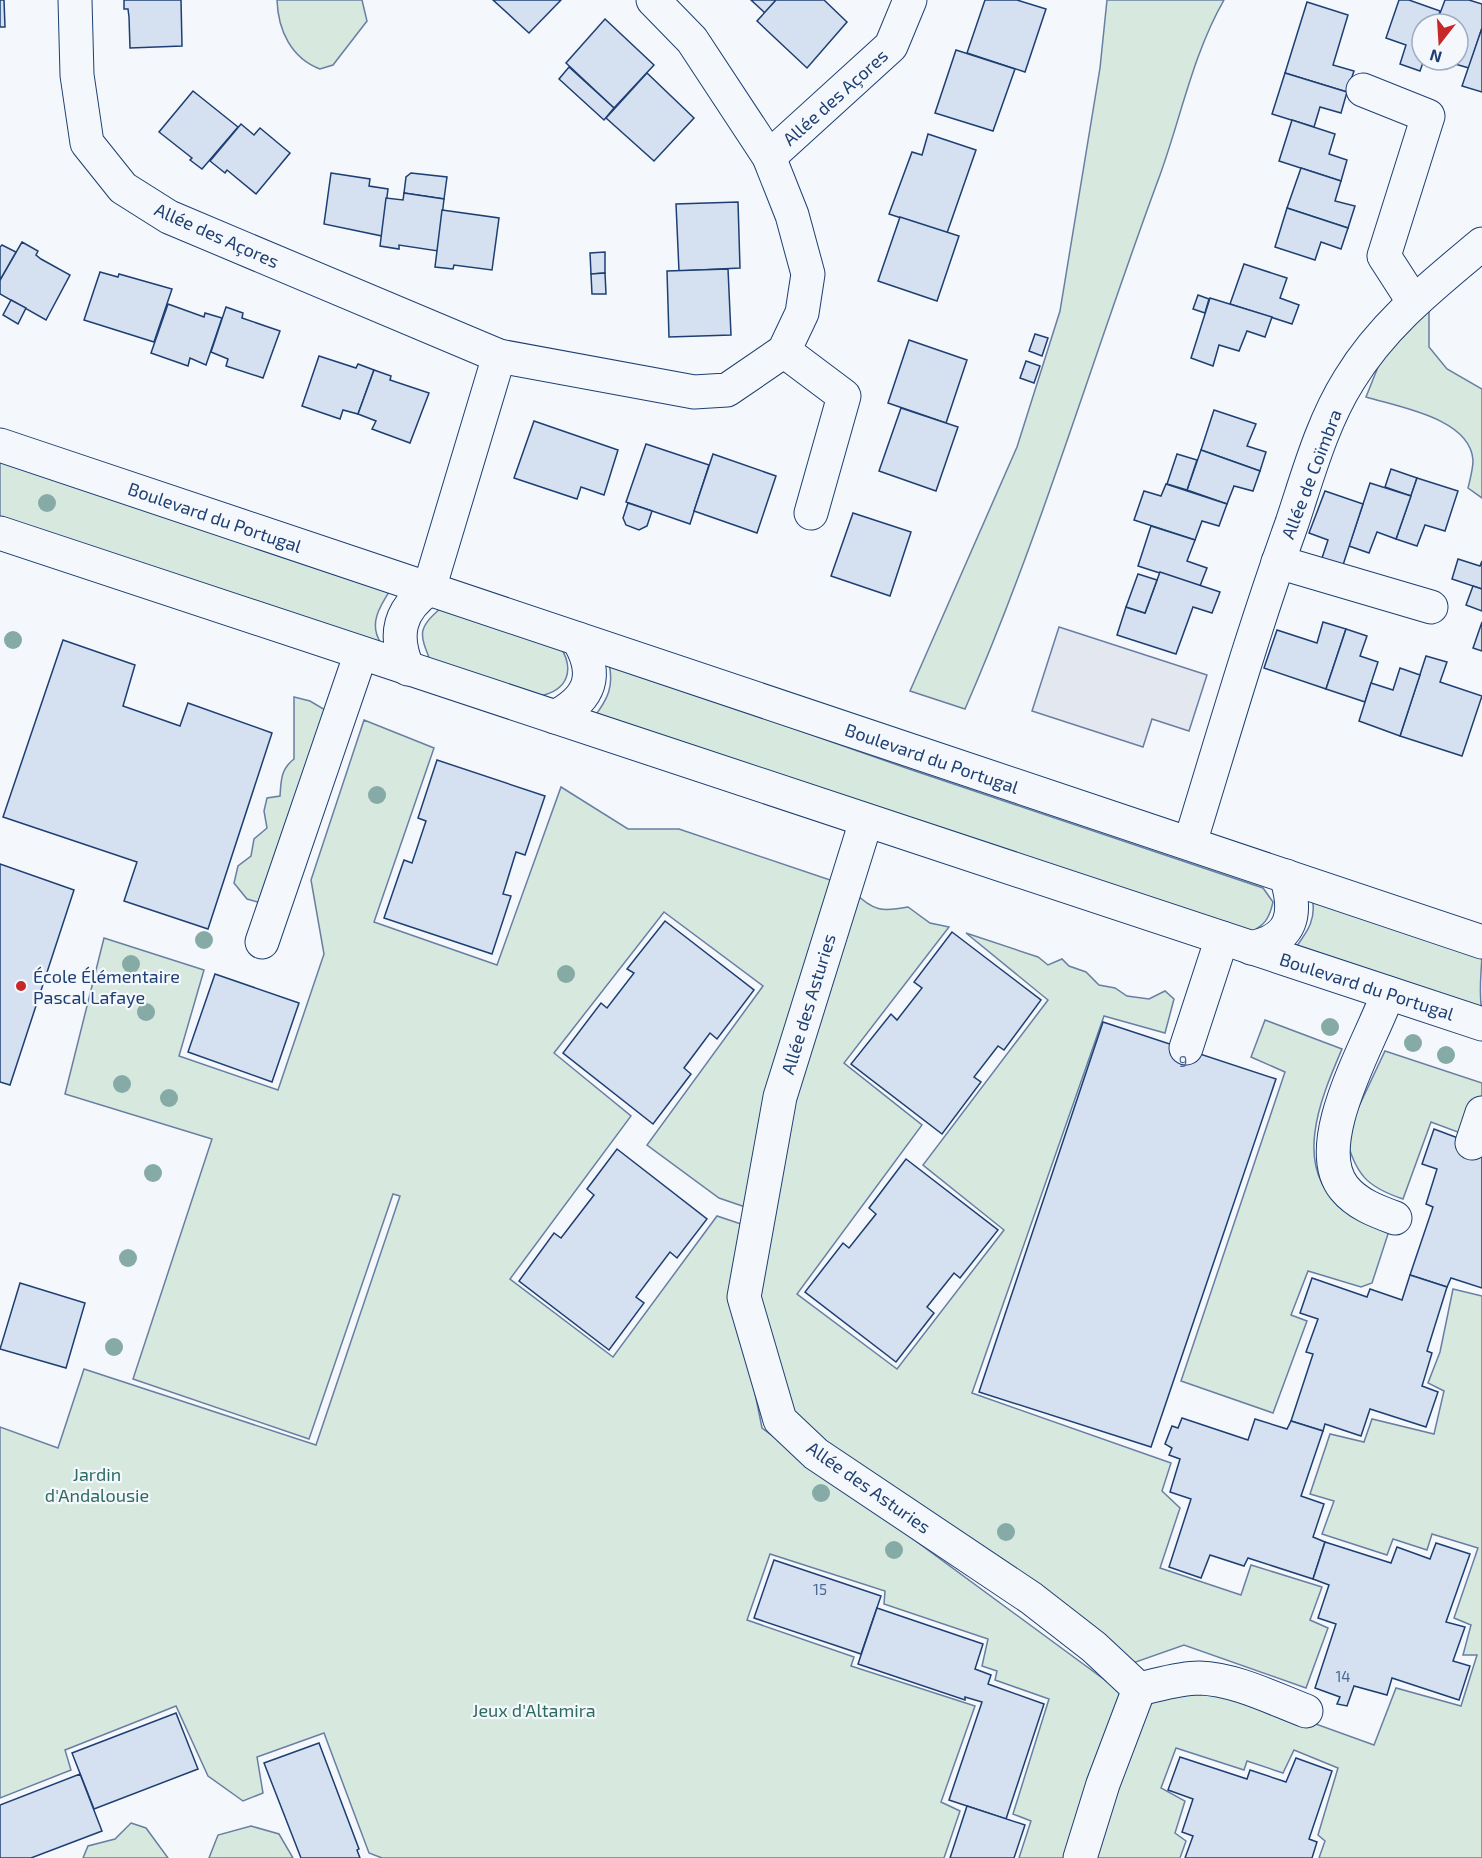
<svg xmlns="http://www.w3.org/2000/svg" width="1482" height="1858" font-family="'Exo 2',sans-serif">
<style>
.green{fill:#d7e8df;stroke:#687fa3;stroke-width:1.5}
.parking{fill:#e3e8f0;stroke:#687fa3;stroke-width:1.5}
.building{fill:#d5e0f0;stroke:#1d3f73;stroke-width:1.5}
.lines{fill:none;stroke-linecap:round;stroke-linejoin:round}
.minor-casing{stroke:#1d3f73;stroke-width:35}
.minor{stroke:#f4f7fb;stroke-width:33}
.tree{fill:#86aba6}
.poi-dot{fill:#c62828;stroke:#f4f7fb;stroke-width:2}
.labels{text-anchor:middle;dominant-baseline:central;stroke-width:4.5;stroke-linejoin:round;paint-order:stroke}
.number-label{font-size:15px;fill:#4b6792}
.street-label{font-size:18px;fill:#1d3f73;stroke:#f4f7fb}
.poi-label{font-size:18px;fill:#1d3f73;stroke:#f4f7fb;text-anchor:start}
.park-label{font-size:18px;fill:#2c6c60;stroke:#f4f7fb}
</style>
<rect width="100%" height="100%" fill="#f4f7fb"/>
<g class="green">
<path d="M277,0H362L367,21L333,65L320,69C291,58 278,30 277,0Z"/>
<path d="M1107,0H1224C1193,54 1181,117 1160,175C1094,352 1041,535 965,709L910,691L1017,447L1060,311L1100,68Z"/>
<path d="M1429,311V347L1447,369L1482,389V498L1468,488C1470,480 1473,469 1473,460C1470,418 1398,407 1366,397L1388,342Z"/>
<path d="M0,458L391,589C380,606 368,624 381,643L0,519Z"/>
<path d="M440,609L560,646C575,670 568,690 540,696L430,660C420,635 417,628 440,609Z"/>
<path d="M609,664L909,769L1263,888L1273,902C1269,920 1264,926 1248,933L594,717C608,699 614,686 609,664Z"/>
<path d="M294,697L310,701L332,714L261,903L247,899L234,883L238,866L251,856L254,839L267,828L264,811L267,798L280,796C281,780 281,769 294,759Z"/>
<polygon points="364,720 434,748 374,922 497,965 561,787 628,829 679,829 839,883 751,1209 719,1198 647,1145 763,986 664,912 554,1053 631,1116 510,1279 613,1357 717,1216 747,1226 735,1293 762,1428 1124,1694 1070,1858 1019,1858 1031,1821 1013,1814 1049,1699 995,1680 997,1671 982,1666 988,1639 884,1604 885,1591 770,1554 747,1620 854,1657 851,1666 975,1706 941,1802 960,1811 944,1858 382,1858 369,1853 324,1733 257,1757 263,1793 243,1801 208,1776 176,1706 65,1750 71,1770 0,1798 0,1427 58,1448 84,1369 316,1445 400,1196 393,1194 309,1439 133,1379 212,1139 65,1094 104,938 204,970 179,1056 278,1090 324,954 311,880"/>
<path d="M854,892C873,911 882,912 908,907L930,923L949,927L844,1063L922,1125L797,1294L897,1369L1004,1230L923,1165L1048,1000L966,933L1038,957L1048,965L1062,959L1069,966L1086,972L1099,985L1115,988L1127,996L1149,999L1165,991L1174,999L1165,1033L1104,1016L972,1393L1171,1463L1162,1491L1180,1508L1160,1568L1241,1595L1251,1565L1322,1587L1310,1620L1328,1628L1306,1688L1184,1645L1133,1663L788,1414L754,1296L788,1095Z"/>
<path d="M1312,897L1482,950C1482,971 1478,990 1482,1011L1294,950C1307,932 1317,920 1312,897Z"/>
<path d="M1265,1020L1342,1049C1321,1098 1290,1169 1344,1209C1357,1219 1375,1224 1389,1231L1372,1283L1361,1287L1308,1271L1291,1315L1307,1321L1273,1413L1181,1381L1285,1072L1251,1057Z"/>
<path d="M1385,1051L1482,1083V1141L1431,1122L1403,1199C1364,1186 1357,1174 1345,1136Z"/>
<polygon points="1453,1289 1482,1296 1482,1858 1319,1858 1325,1841 1318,1835 1338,1768 1294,1750 1283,1773 1247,1761 1244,1770 1176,1748 1161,1788 1185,1801 1175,1833 1186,1841 1180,1858 1091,1858 1144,1702 1219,1689 1374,1745 1396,1688 1461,1706 1477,1655 1463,1655 1471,1625 1454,1618 1478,1548 1432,1534 1427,1550 1393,1539 1387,1555 1322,1534 1334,1501 1310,1494 1330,1434 1364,1442 1372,1419 1434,1434 1444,1391 1428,1383 1440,1352"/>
<polygon points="131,1823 146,1828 168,1858 83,1858 88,1846 115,1839"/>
<polygon points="251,1826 279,1834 293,1858 209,1858 218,1835"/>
</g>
<polygon class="parking" points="1059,627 1207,675 1189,731 1152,719 1143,747 1032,711"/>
<g class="building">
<polygon points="0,0 4,0 5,27 0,27"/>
<polygon points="124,0 181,0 182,46 130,48 129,17 128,9 124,9"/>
<polygon points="493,0 561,0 529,33"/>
<polygon points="751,0 776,0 765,13"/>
<polygon points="776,0 824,0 847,22 807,68 757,21"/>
<polygon points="985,0 1017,0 1046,9 1025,72 967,53"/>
<polygon points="1399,0 1409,0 1440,11 1436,24 1422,24 1424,60 1420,71 1400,64 1406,45 1386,38"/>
<polygon points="1445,0 1469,0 1482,4 1482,28 1469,68 1448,62 1458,60 1458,24 1436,24"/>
<polygon points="1307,2 1348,15 1333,65 1354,71 1347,92 1285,73"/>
<polygon points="605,19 654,65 614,108 566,63"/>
<polygon points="1482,28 1482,92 1462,86"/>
<polygon points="956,50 1015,69 993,131 935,113"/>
<polygon points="569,67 614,108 604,120 559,79"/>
<polygon points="647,73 694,118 654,161 606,118"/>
<polygon points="1285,73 1347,92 1341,113 1320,107 1314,127 1272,114"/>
<polygon points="193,91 238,127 202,169 190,160 192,158 159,132"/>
<polygon points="1292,120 1335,134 1329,154 1347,160 1341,181 1279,161"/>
<polygon points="241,124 254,135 260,128 290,153 256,194 227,170 225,173 210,161"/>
<polygon points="928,134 976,150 947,233 889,214 912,152 922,155"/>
<polygon points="1301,168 1341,181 1335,201 1355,206 1348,228 1287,208"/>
<polygon points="331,173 370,179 369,186 388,189 382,236 324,224"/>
<polygon points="411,173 447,177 444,199 404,193 406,177"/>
<polygon points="404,193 444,199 438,251 399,245 399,249 380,246 386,198 403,200"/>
<polygon points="738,202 740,268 679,271 676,204"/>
<polygon points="1287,208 1348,228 1341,249 1321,242 1315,260 1275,247"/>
<polygon points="442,210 499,218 492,270 454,265 453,269 435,267"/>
<polygon points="900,217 959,236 937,301 878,281"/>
<polygon points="22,242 38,251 36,255 41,259 70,275 46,320 0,294 0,280"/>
<polygon points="2,245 16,252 0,280 0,247"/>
<polygon points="605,252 605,273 591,274 590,253"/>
<polygon points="1244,264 1287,278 1280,298 1299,305 1292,324 1230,304"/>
<polygon points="728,269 731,335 669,337 667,271"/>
<polygon points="100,272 118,277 119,274 172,289 154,342 84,320"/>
<polygon points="605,273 606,294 592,294 591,274"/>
<polygon points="1198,295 1209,299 1205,313 1193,309"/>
<polygon points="1210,298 1272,317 1265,337 1247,331 1239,351 1219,345 1213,366 1191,358"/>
<polygon points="11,300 26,308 18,324 3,315"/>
<polygon points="168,304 204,317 205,313 222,318 206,365 190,358 188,366 151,353"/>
<polygon points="226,307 243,313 242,318 280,331 263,378 226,366 228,359 211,352"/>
<polygon points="1035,334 1048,338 1042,356 1029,351"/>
<polygon points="909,340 967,360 946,423 888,403"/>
<polygon points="319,356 356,368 358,364 374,370 358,414 343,410 340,419 302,406"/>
<polygon points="1026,361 1040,366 1034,383 1020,378"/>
<polygon points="374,370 391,376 390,380 429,393 410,443 372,429 376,421 358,414"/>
<polygon points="901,408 958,427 936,491 879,471"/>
<polygon points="1214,410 1256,424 1247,446 1266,452 1260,471 1201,450"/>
<polygon points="534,421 618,450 604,495 581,487 577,499 514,478"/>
<polygon points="646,444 709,465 690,524 626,502"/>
<polygon points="1201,450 1260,471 1253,491 1234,486 1227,504 1187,490"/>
<polygon points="713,454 776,476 757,533 694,511"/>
<polygon points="1177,454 1197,460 1187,490 1167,484"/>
<polygon points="1391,469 1417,478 1411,496 1385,487"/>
<polygon points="1417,478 1458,491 1445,531 1425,525 1417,546 1396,539"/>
<polygon points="1370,483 1411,496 1396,539 1377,532 1369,553 1349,546"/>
<polygon points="1166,484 1227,504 1219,526 1202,521 1195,540 1134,520 1144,491 1161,496"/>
<polygon points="1325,491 1363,504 1343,565 1322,558 1328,540 1309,533"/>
<polygon points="628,503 652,511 647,526 639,530 626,525 623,518"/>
<polygon points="853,513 911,532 890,596 831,576"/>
<polygon points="1151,526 1195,540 1187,561 1207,568 1200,586 1138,566"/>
<polygon points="1458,559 1480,566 1482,561 1482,589 1452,579"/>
<polygon points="1160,572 1220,592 1212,613 1193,607 1176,654 1117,635 1126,607 1145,613"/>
<polygon points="1138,574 1157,580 1145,613 1126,607"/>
<polygon points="1473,586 1482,589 1482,611 1466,605"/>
<polygon points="1323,622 1346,629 1326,689 1264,668 1277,630 1317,643"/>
<polygon points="1482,622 1482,651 1473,648"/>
<polygon points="1346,629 1367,636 1360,656 1378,662 1365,702 1326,689"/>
<polygon points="63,640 135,665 123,706 180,726 188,703 272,733 208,929 124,901 137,862 3,817"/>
<polygon points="1426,656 1447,662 1440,682 1482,696 1462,756 1400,736"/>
<polygon points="1400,668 1420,675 1400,736 1359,721 1371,683 1393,690"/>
<polygon points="437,760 545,796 525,855 516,852 503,894 511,896 492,954 384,918 404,860 412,863 426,821 418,818"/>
<polygon points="0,864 74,890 10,1085 0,1082"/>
<polygon points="665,921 754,990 717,1039 710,1033 684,1068 691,1074 653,1124 563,1053 601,1003 607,1008 634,973 627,969"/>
<polygon points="952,932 1041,1000 1004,1050 998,1046 974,1077 981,1082 942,1134 851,1064 891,1014 897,1020 922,988 914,982"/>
<polygon points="215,974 299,1003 272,1082 188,1052"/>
<polygon points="1103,1022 1276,1079 1151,1447 979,1392"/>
<polygon points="1434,1129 1482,1147 1482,1288 1451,1278 1447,1287 1410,1275 1433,1207 1426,1204 1437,1169 1422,1164"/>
<polygon points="617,1149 707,1219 677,1258 670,1252 636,1297 644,1303 609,1350 519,1281 554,1233 561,1238 594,1195 587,1189"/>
<polygon points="906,1159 998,1230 960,1278 954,1273 927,1307 934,1313 896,1362 805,1292 843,1243 849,1248 876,1214 869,1208"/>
<polygon points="1410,1275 1447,1287 1427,1351 1432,1353 1422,1386 1438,1392 1426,1427 1370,1409 1361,1436 1325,1424 1323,1431 1291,1421 1313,1354 1306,1352 1318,1319 1300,1313 1312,1278 1367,1297 1370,1289 1402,1300"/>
<polygon points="20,1283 85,1303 66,1368 0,1349"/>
<polygon points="1182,1418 1248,1440 1255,1419 1287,1429 1291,1421 1323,1431 1301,1496 1324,1504 1313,1537 1325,1542 1313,1579 1248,1558 1244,1566 1210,1555 1201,1578 1169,1567 1191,1499 1170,1492 1180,1459 1169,1455 1172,1448 1165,1444 1172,1426 1178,1428"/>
<polygon points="1325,1542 1391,1563 1397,1547 1430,1559 1436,1543 1470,1554 1446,1622 1465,1627 1453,1661 1470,1666 1459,1700 1392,1678 1387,1695 1354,1686 1347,1706 1337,1704 1340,1697 1315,1688 1336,1624 1318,1618 1329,1585 1313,1579"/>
<polygon points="774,1560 881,1596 861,1654 754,1618"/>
<polygon points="877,1608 983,1644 975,1669 991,1675 988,1684 1044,1704 1006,1819 949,1800 982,1702 965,1697 965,1700 858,1664"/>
<polygon points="176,1713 198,1769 94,1809 72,1753"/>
<polygon points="319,1743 359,1849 357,1850 360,1858 301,1858 264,1763"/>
<polygon points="1180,1757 1247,1779 1250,1770 1286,1782 1296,1758 1332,1771 1309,1839 1317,1842 1312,1858 1185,1858 1193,1836 1182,1832 1193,1799 1168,1790"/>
<polygon points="80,1774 102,1831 31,1858 0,1858 0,1805"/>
<polygon points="967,1806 1025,1825 1014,1858 950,1858"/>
</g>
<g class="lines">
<g class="minor-casing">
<g id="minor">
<polyline points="75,0 77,75 87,143 123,188 169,217 499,356 694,392 727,390 784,351 802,313 808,274 792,215 769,157 692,40 653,0"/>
<polyline points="1363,90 1428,116 1384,256 1413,301"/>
<polyline points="769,157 891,46 910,0"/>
<polyline points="784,351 844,396 811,513"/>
<polyline points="0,445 1482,942"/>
<polyline points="0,533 1482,1024"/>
<polyline points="1278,562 1431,607"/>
<path d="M408,669C393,635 399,610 429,589L499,356"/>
<path d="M555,717C591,698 599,675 578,639"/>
<polyline points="866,821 780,1097 744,1297 780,1420 816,1454 1031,1598 1094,1647 1139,1689 1103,1784 1080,1858"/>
<path d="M1190,843C1223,736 1254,628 1292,523C1308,475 1322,423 1349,380C1383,324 1433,285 1482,244"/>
<polyline points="262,942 361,653"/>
<path d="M1251,948C1293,939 1298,914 1286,876"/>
<path d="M1388,993C1372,1040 1308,1143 1344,1188C1357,1204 1376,1211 1395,1218"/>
<polyline points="1186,1048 1222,938"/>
<polyline points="1472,1143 1482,1113"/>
<path d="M1139,1689C1158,1685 1179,1678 1199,1678C1235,1679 1272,1698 1306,1711"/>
</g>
</g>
<use href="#minor" class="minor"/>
</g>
<g class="tree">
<circle cx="47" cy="503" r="9"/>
<circle cx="13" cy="640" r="9"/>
<circle cx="377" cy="795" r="9"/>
<circle cx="204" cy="940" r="9"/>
<circle cx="131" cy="964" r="9"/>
<circle cx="566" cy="974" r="9"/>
<circle cx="146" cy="1012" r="9"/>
<circle cx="1330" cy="1027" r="9"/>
<circle cx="1413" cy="1043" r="9"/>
<circle cx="1446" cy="1055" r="9"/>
<circle cx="122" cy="1084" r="9"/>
<circle cx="169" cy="1098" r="9"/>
<circle cx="153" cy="1173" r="9"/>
<circle cx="128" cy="1258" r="9"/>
<circle cx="114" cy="1347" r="9"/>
<circle cx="821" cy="1493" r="9"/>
<circle cx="1006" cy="1532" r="9"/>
<circle cx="894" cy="1550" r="9"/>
</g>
<circle class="poi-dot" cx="21" cy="986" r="6"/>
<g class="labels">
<g class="number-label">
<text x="1183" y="1061">9</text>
<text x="820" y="1589">15</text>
<text x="1343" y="1676">14</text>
</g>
<g class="street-label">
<text transform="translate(835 97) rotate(-42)">Allée des Açores</text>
<text transform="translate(217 235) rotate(24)">Allée des Açores</text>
<text transform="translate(1311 474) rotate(-69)">Allée de Coïmbra</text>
<text transform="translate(215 517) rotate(19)">Boulevard du Portugal</text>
<text transform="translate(932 758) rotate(19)">Boulevard du Portugal</text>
<text transform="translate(1367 986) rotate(18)">Boulevard du Portugal</text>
<text transform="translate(808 1004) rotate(-73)">Allée des Asturies</text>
<text transform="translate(869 1487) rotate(35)">Allée des Asturies</text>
</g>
<g class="poi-label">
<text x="33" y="976">École Élémentaire<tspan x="33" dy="21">Pascal Lafaye</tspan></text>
</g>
<g class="park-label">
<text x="97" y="1474">Jardin<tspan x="97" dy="21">d'Andalousie</tspan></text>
<text x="534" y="1710">Jeux d'Altamira</text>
</g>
</g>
<g transform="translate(1440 42) rotate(197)"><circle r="28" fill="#f4f7fb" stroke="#9eadc5" stroke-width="1.5"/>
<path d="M0-4.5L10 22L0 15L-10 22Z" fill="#c62828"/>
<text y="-9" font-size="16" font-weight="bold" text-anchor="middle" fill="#1d3f73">N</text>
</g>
</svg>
